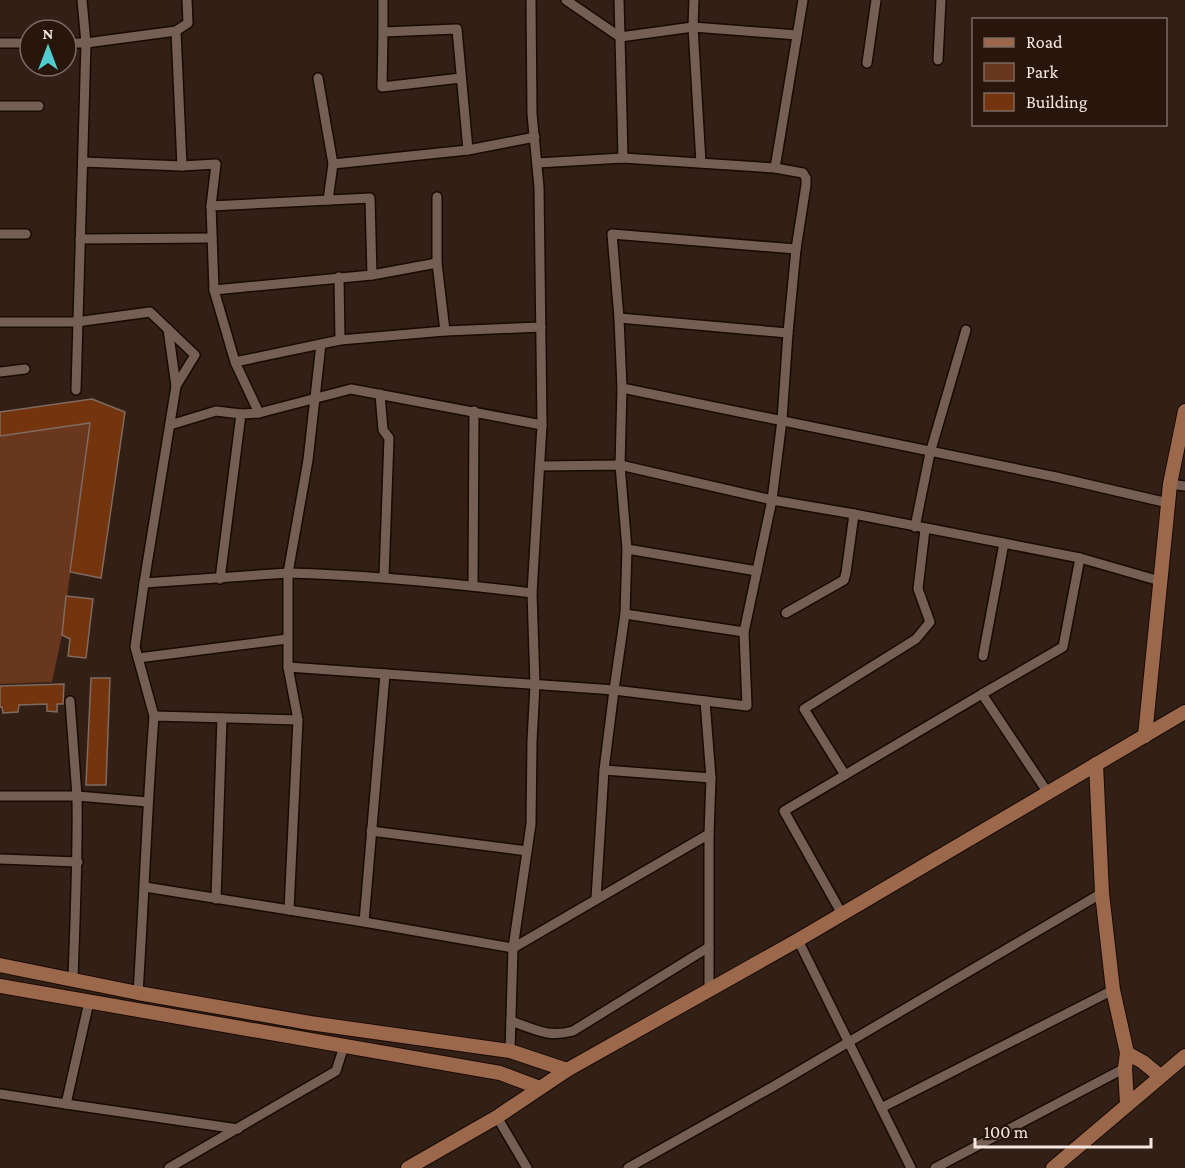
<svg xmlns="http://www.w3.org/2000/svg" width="1185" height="1168" font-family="'Crimson Pro',serif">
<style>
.green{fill:#68371d}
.building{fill:#74340e;stroke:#806a5f;stroke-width:1.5}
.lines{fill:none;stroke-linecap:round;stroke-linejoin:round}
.street-casing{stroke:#190903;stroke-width:12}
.secondary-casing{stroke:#190903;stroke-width:16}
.street{stroke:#755f54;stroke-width:9}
.secondary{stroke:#9c684c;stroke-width:14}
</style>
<rect width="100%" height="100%" fill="#322016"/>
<polygon class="green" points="90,423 62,635 52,682 0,684 0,436"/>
<g class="building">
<polygon points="92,399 125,412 101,578 70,572 90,423 0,436 0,412"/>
<polygon points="66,596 93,599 86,658 68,656 70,639 62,635"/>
<polygon points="91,678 110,678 106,785 86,785"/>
<polygon points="64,684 63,704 57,704 57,712 47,711 47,704 19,705 18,712 3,713 2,707 0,707 0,686"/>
</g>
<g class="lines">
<g class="street-casing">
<g id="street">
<polyline points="531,0 532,114 539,187 542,425"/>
<polyline points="566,0 620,37 623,158"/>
<polyline points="619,0 620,37 693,27 701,163"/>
<polyline points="694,0 693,27 797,35"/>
<polyline points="176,31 188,23 187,0"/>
<polyline points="383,32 383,0"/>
<polyline points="0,43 30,43"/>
<polyline points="66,43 86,43 82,0"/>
<polyline points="938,60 941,0"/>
<polyline points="867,63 876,0"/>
<polyline points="318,78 333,164"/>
<polyline points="0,106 39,106"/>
<polyline points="468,150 535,137"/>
<polyline points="83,162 182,166"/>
<polyline points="537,163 623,158 775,168 803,173 806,178 806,185 796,249"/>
<polyline points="775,168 803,0"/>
<polyline points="437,197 437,263"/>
<polyline points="328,200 333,164 468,150 457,29 383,32 382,87 461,78"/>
<polyline points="0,234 26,234"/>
<polyline points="80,239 212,238"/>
<polyline points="339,277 340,340"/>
<polyline points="214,290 211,206 370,198 372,275"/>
<polyline points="619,318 788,333 782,420 772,500 744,632 747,706 614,690 625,614"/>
<polyline points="0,322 76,322 150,312 195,355 176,386 144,583"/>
<polyline points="168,329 176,386"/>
<polyline points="445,331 541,327"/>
<polyline points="788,333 796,249 612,234 619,318 622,388 1056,477 1168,503"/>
<polyline points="235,362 214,290 372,275 437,263 445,331 340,340 235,362 259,413 351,389 542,425 532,593"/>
<polyline points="0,372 25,369"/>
<polyline points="622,388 620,465 627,549 625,614 744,632"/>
<polyline points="76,390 86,43 176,31 182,166 216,164 211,206"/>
<polyline points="380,394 383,430 389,438 384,577"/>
<polyline points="170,425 216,411 241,414"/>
<polyline points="540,466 620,465 772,500 854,514 1080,558 1160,581"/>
<polyline points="1170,484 1185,486"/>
<polyline points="915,527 930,453 966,330"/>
<polyline points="627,549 757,571"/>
<polyline points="220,579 241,414 259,413"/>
<polyline points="473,586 474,411"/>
<polyline points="786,613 844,580 846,573 854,514"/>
<polyline points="983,656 1004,543"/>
<polyline points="138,658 287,639"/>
<polyline points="982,694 1063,647 1080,558"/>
<polyline points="70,701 77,796 148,802"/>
<polyline points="705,701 711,778"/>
<polyline points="154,716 135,647 144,583 288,573 308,460 321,344"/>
<polyline points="845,775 804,709 916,639 930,622 918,589 925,529"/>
<path d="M0,796H77C78,857 75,918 73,979"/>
<polyline points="371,831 527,851"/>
<polyline points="709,834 709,990"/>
<polyline points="0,859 78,862"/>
<polyline points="145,887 364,922 513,948 709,834 711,778 604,770 614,690 288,667"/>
<polyline points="216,899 222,718"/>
<polyline points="596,899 604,770"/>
<polyline points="289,910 298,720"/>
<polyline points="842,914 784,811 982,694 1048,793"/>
<polyline points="364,922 385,674"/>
<polyline points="798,940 911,1168"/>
<path d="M138,993C144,900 147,808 154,716L298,720L288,667V573C370,575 450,583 532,593L535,685L532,741L531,824L513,948L510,1051"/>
<path d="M511,1021C534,1029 548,1038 573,1031L709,947"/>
<polyline points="0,1094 66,1104 89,1002"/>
<polyline points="66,1104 238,1129"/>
<polyline points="881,1108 1113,990"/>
<polyline points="497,1117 527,1168"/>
<polyline points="169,1168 336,1071 344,1046"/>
<polyline points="628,1168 774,1086 1102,893"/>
<polyline points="935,1168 1125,1068"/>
</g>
</g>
<g class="secondary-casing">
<g id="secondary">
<polyline points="1145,736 1170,484 1185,411"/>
<polyline points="1096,764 1102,893 1113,990 1127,1053 1125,1068 1127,1104"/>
<polyline points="0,965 138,993 310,1023 510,1051 567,1070"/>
<polyline points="0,986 500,1073 540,1088"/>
<polyline points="1127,1053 1143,1062 1160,1076"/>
<polyline points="408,1168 497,1117 567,1070 798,940 1185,712"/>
<polyline points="1053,1168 1185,1056"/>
</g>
</g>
<use href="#street" class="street"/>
<use href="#secondary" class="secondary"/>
</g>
<rect x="972" y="18" width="195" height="108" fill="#28160d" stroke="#7a6a62" stroke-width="1.5"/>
<rect x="984" y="38" width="30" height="9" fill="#9c684c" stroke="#7a6a62" stroke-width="1.5"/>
<text x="1026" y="48" font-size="18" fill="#f5e8e2">Road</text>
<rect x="984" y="63" width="30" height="18" fill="#68371d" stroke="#7a6a62" stroke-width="1.5"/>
<text x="1026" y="78" font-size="18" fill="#f5e8e2">Park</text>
<rect x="984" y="93" width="30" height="18" fill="#74340e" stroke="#7a6a62" stroke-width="1.5"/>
<text x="1026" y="108" font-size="18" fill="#f5e8e2">Building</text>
<g transform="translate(48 48)"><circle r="28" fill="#28160d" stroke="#7a6a62" stroke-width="1.5"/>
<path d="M0-4.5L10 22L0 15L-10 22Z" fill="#52cdcf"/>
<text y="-9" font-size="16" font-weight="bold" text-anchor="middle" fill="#f5e8e2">N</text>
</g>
<path d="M975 1138v9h176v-9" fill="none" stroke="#f5e8e2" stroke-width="3"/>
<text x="984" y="1138" font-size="18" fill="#f5e8e2" stroke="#28160d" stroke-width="4.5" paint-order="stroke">100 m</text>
</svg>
